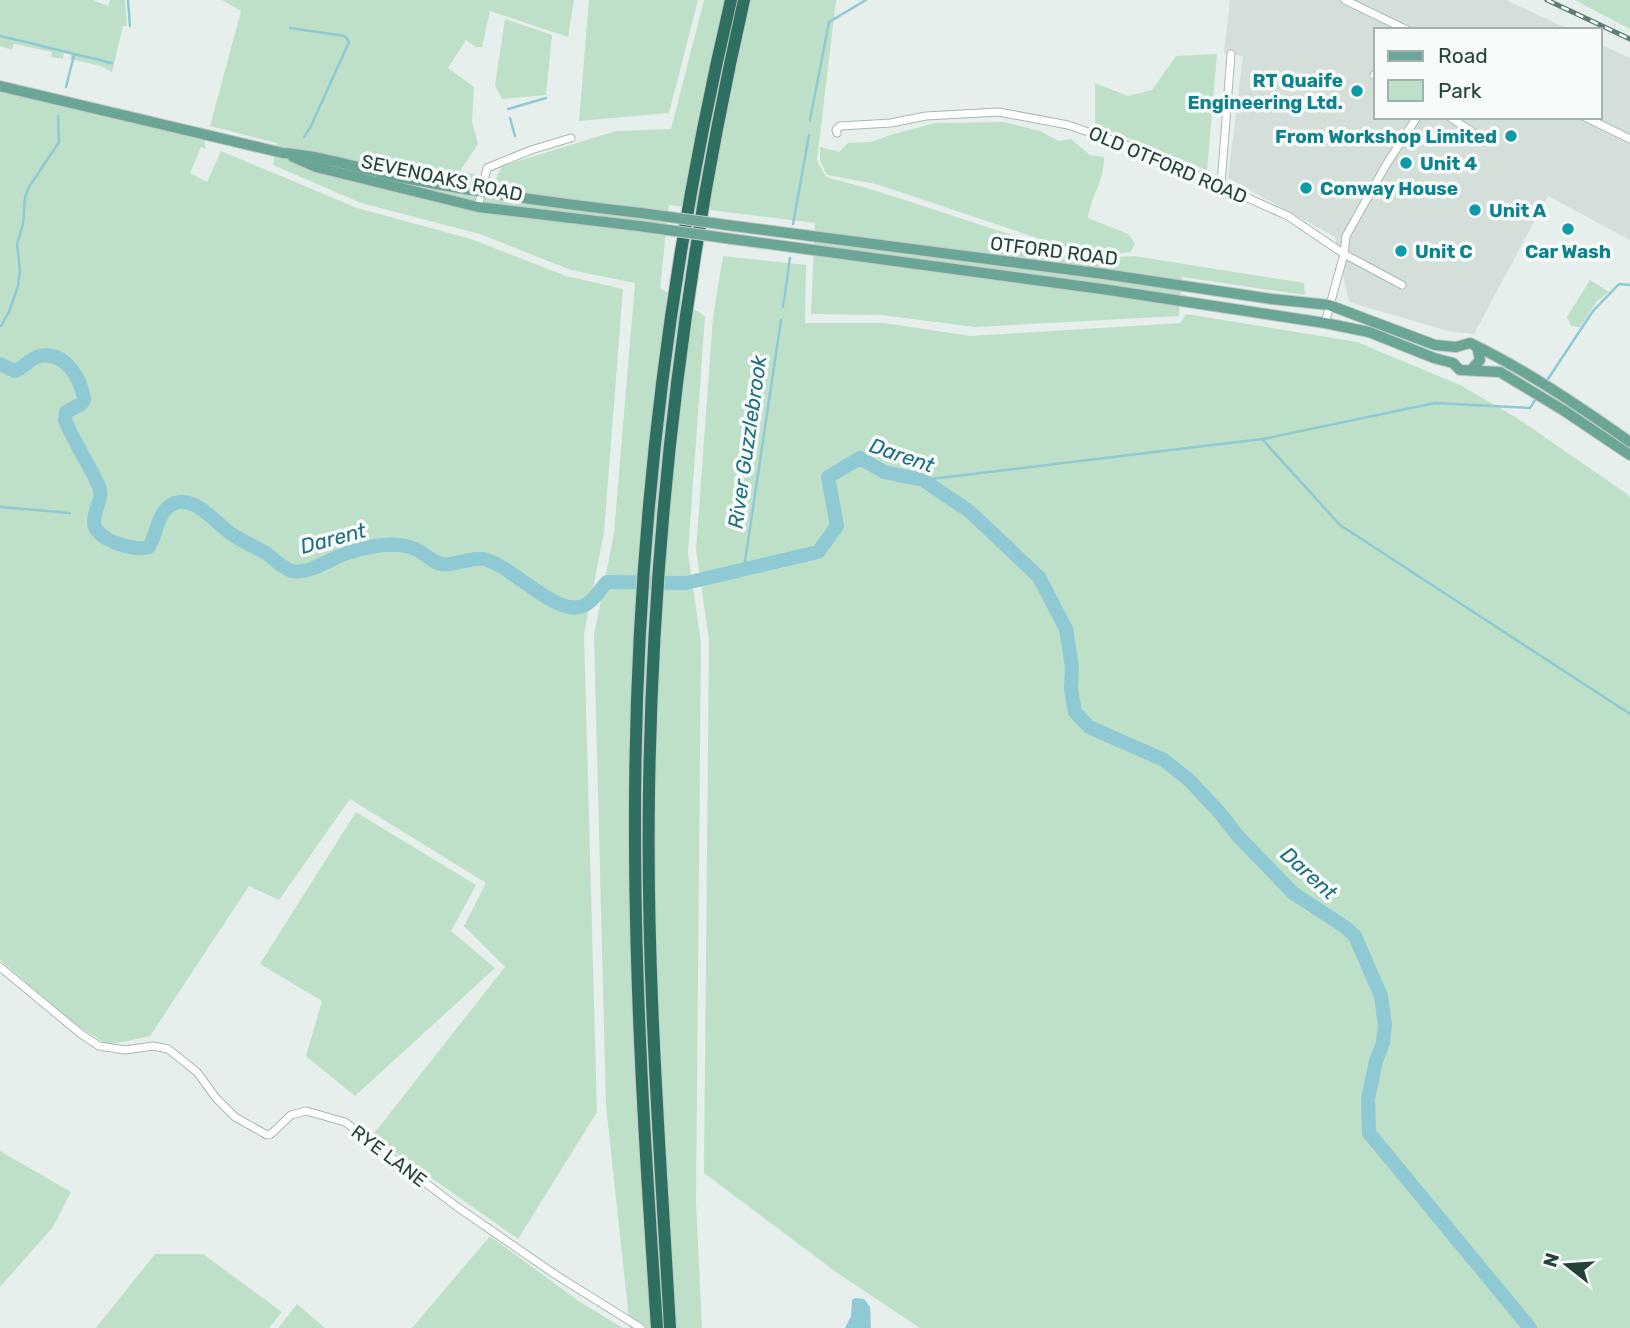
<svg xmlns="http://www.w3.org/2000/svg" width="1630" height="1328" font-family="Rubik,sans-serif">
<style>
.built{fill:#d4dfda}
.green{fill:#bfe0c8}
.water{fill:#8ec9d4}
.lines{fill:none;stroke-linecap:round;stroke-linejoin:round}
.stream{stroke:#8ec9d4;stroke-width:2.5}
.river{stroke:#8ec9d4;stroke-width:14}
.minor-casing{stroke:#a8b8b2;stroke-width:9}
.primary-casing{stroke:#c2cac8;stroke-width:12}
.motorway-casing{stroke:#c2cac8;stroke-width:14}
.minor{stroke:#fff;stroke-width:7}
.primary{stroke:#6aa596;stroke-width:10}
.motorway{stroke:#2f6f62;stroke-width:12}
.rail-casing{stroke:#5f7d75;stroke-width:5}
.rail{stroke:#f7fbf9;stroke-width:2.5;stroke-dasharray:8;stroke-linecap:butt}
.primary-bridge-casing{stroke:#c2cac8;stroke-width:12;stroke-linecap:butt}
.primary-bridge{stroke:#6aa596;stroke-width:10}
.culture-dot{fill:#0f9aa8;stroke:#f7fbf9;stroke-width:2.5}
.labels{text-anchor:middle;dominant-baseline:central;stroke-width:7;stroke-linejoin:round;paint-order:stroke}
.culture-label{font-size:19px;font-weight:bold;fill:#0d838f;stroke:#f7fbf9;text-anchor:start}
.street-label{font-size:19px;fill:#24423a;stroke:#f7fbf9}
.water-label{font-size:21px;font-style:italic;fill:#1c6f80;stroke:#f7fbf9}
</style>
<rect width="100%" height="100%" fill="#e6efeb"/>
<polygon class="built" points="1230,0 1506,0 1570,30 1376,30 1376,117 1600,117 1600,44 1630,58 1630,240 1548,196 1474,334 1448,331 1349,302 1335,237 1228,178 1243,56 1224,53"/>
<g class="green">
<polygon points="0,0 92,0 108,6 110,0 125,0 127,26 123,26 112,72 101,66 70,59 71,54 64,53 63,59 51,57 52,52 14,44 12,50 0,46"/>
<path d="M222,0H574L568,37L490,11L482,47H476L466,40L448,68L474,87L472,122L478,144L460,171L496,179L502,166L616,131L671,129L704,0H836L817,160L826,177L874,190L1073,255C1093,251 1113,259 1134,256L1304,283L1305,295L1182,277L1179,316L975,327L881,315L811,314L815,223L669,205L660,288L705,316L688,553L701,643L696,1202L702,1328H630L606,1106L594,635L614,533L635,283L571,270L480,234L361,203L273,165L277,143L210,126L241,11Z"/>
<polygon points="589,0 698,0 669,113 579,121"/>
<polygon points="1575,0 1630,0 1630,29"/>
<polygon points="505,19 552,35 546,95 502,99 495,85"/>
<polygon points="1217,54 1207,170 1095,125 1095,83 1128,96 1152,90 1176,56"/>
<polygon points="0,91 204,139 206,149 201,147 190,173 207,182 221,151 357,208 471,239 566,276 623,289 604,532 584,634 597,1112 518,1239 372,1136 505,967 464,926 486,883 350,799 279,900 249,886 150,1036 108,1045 76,1025 0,960"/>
<path d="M1004,122L1040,131L1059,141L1071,139L1090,155L1104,157C1105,179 1091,196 1088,218L1128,234L1135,244L1130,252L1108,254L1073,250L876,184L827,175L820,160V147L839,152L848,143L871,142L890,135L935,123Z"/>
<polygon points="723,256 806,265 805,323 884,323 970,336 1180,323 1186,314 1357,342 1460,385 1517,418 1627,494 1630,498 1630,1328 920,1328 836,1272 704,1173 709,640 696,550 713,317"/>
<polygon points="1590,280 1609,292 1597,301 1580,327 1571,326 1567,317"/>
<polygon points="356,812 476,885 451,931 495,968 355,1096 306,1056 322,1001 260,964"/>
<polygon points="0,1151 71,1192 53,1227 0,1287"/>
<polygon points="490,1236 580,1302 623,1328 412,1328"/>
<polygon points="155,1254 203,1254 282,1312 269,1328 96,1328"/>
<polygon points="297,1304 325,1328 278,1328"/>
</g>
<polygon class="water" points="855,1298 864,1299 870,1307 871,1328 845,1328 851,1316 852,1300"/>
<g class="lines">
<g class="stream">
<polyline points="128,0 130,26"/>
<polyline points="290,28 345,36 349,42 311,126 304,137"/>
<path d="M0,36C31,43 61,51 91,58C99,59 104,62 112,63"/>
<polyline points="66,87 74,55"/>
<polyline points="508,109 546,98"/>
<polyline points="510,118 515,136"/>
<polyline points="810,120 829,22 866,0"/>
<polyline points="793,224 809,135"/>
<polyline points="783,307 790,258"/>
<polyline points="1,326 9,312 18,286 20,270 17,244 23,224 25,197 29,187 59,142 58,116"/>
<polyline points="1546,382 1593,311 1619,284 1630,285"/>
<polyline points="1263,439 1435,403 1530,408 1537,397"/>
<polyline points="923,480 1262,439 1340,525 1630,714"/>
<polyline points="0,507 70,513"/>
<polyline points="744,568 781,320"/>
</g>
<path class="river" d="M0,364L15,371C24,368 30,358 40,356C65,351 81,378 84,400L81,404L66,412L65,420C74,442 88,463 98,484C105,498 94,508 94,522C94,540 135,552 149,547C158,532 158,504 180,502C200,500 218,526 233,535C244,542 255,547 266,553C274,559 282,568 292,571C309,575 331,558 347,553C369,546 398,539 419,551C427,555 433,563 442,564C456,566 469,557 483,559C513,565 558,620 585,605C595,600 599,590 607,582L686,583L818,552L837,526L828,477L860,458L884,472L923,480L969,511L1039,577L1066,629L1072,667L1071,689L1075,712L1089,727L1164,760L1189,780L1220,813L1237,835L1293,893L1345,927L1355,936L1381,996L1385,1025L1383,1043L1376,1061L1368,1099L1369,1133L1530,1328"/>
<g class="minor-casing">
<g id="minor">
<polyline points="1345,0 1407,30"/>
<polyline points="1374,75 1376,76"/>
<polyline points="1450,117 1482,139"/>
<polyline points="1585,117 1630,139"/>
<polyline points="837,133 836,130 840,126 891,123 926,116 999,112 1068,125 1138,149 1288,216 1344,254 1402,285"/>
<polyline points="1221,185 1231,54"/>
<polyline points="478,207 487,168 531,150 571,138"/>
<polyline points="1325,323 1344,254 1346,236 1386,165 1417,117"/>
<polyline points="0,967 81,1034 99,1046 125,1050 153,1046 168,1049 197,1072 216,1098 235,1117 267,1135 271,1134 291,1115 306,1111 345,1122 456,1206 556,1275 641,1328"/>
</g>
</g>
<g class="primary-casing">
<g id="primary">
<path d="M0,86L283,153C326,156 367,171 409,179C486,194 563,204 641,213"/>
<polyline points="293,157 316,167 478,207 639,226"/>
<path d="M734,226L1104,274L1272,299L1329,305L1435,345L1456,347L1470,343C1526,370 1579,406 1630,442"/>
<polyline points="732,239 1102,289 1325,323 1369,332 1434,358 1453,363 1460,370 1500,372 1563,410 1630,455"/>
<polyline points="1471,370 1480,360 1477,347"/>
</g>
</g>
<g class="motorway-casing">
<g id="motorway">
<path d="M657,1328C646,1163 635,997 635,832C634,553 667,272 731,0"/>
<path d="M670,1328C660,1149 646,971 649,792C653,525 685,260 744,0"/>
</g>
</g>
<use href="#minor" class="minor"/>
<use href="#primary" class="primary"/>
<use href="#motorway" class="motorway"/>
<g class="rail-casing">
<polyline id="rail" points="1547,0 1630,39"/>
</g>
<use href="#rail" class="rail"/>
<g class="primary-bridge-casing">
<g id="primary-bridge">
<polyline points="641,213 734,226"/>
<polyline points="639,226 732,239"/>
</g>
</g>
<use href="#primary-bridge" class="primary-bridge"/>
</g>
<g class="culture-dot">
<circle cx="1357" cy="91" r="7"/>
<circle cx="1511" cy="136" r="7"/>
<circle cx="1406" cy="163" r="7"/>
<circle cx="1306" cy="188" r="7"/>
<circle cx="1475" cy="210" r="7"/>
<circle cx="1568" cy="229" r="7"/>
<circle cx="1401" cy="251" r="7"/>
</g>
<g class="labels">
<g class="culture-label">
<text x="1343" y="80" text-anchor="end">RT Quaife<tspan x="1343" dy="22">Engineering Ltd.</tspan></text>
<text x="1497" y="136" text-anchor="end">From Workshop Limited</text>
<text x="1420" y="163">Unit 4</text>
<text x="1320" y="188">Conway House</text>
<text x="1489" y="210">Unit A</text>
<text x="1415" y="251">Unit C</text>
<text x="1568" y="251" text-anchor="middle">Car Wash</text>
</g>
<g class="street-label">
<text transform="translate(1168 165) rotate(23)">OLD OTFORD ROAD</text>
<text transform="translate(442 178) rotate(12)">SEVENOAKS ROAD</text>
<text transform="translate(1054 251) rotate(7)">OTFORD ROAD</text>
<text transform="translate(389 1156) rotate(37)">RYE LANE</text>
</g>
<g class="water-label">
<text transform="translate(747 442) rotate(-82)">River Guzzlebrook</text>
<text transform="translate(902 455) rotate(19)">Darent</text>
<text transform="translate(333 538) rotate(-15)">Darent</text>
<text transform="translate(1309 873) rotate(42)">Darent</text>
</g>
</g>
<rect x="1374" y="28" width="228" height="91" fill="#f7fbf9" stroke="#a3b1ad" stroke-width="2"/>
<rect x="1388" y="51" width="35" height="10" fill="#6aa596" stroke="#a3b1ad" stroke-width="2"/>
<text x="1438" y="63" font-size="21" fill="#24423a">Road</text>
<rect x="1388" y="80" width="35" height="21" fill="#bfe0c8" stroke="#a3b1ad" stroke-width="2"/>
<text x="1438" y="98" font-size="21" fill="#24423a">Park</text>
<g transform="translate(1567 1265) rotate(287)" stroke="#f7fbf9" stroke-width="5" paint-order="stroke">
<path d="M0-5L12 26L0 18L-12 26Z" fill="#24423a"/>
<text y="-10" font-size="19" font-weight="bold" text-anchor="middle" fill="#24423a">N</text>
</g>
</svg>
